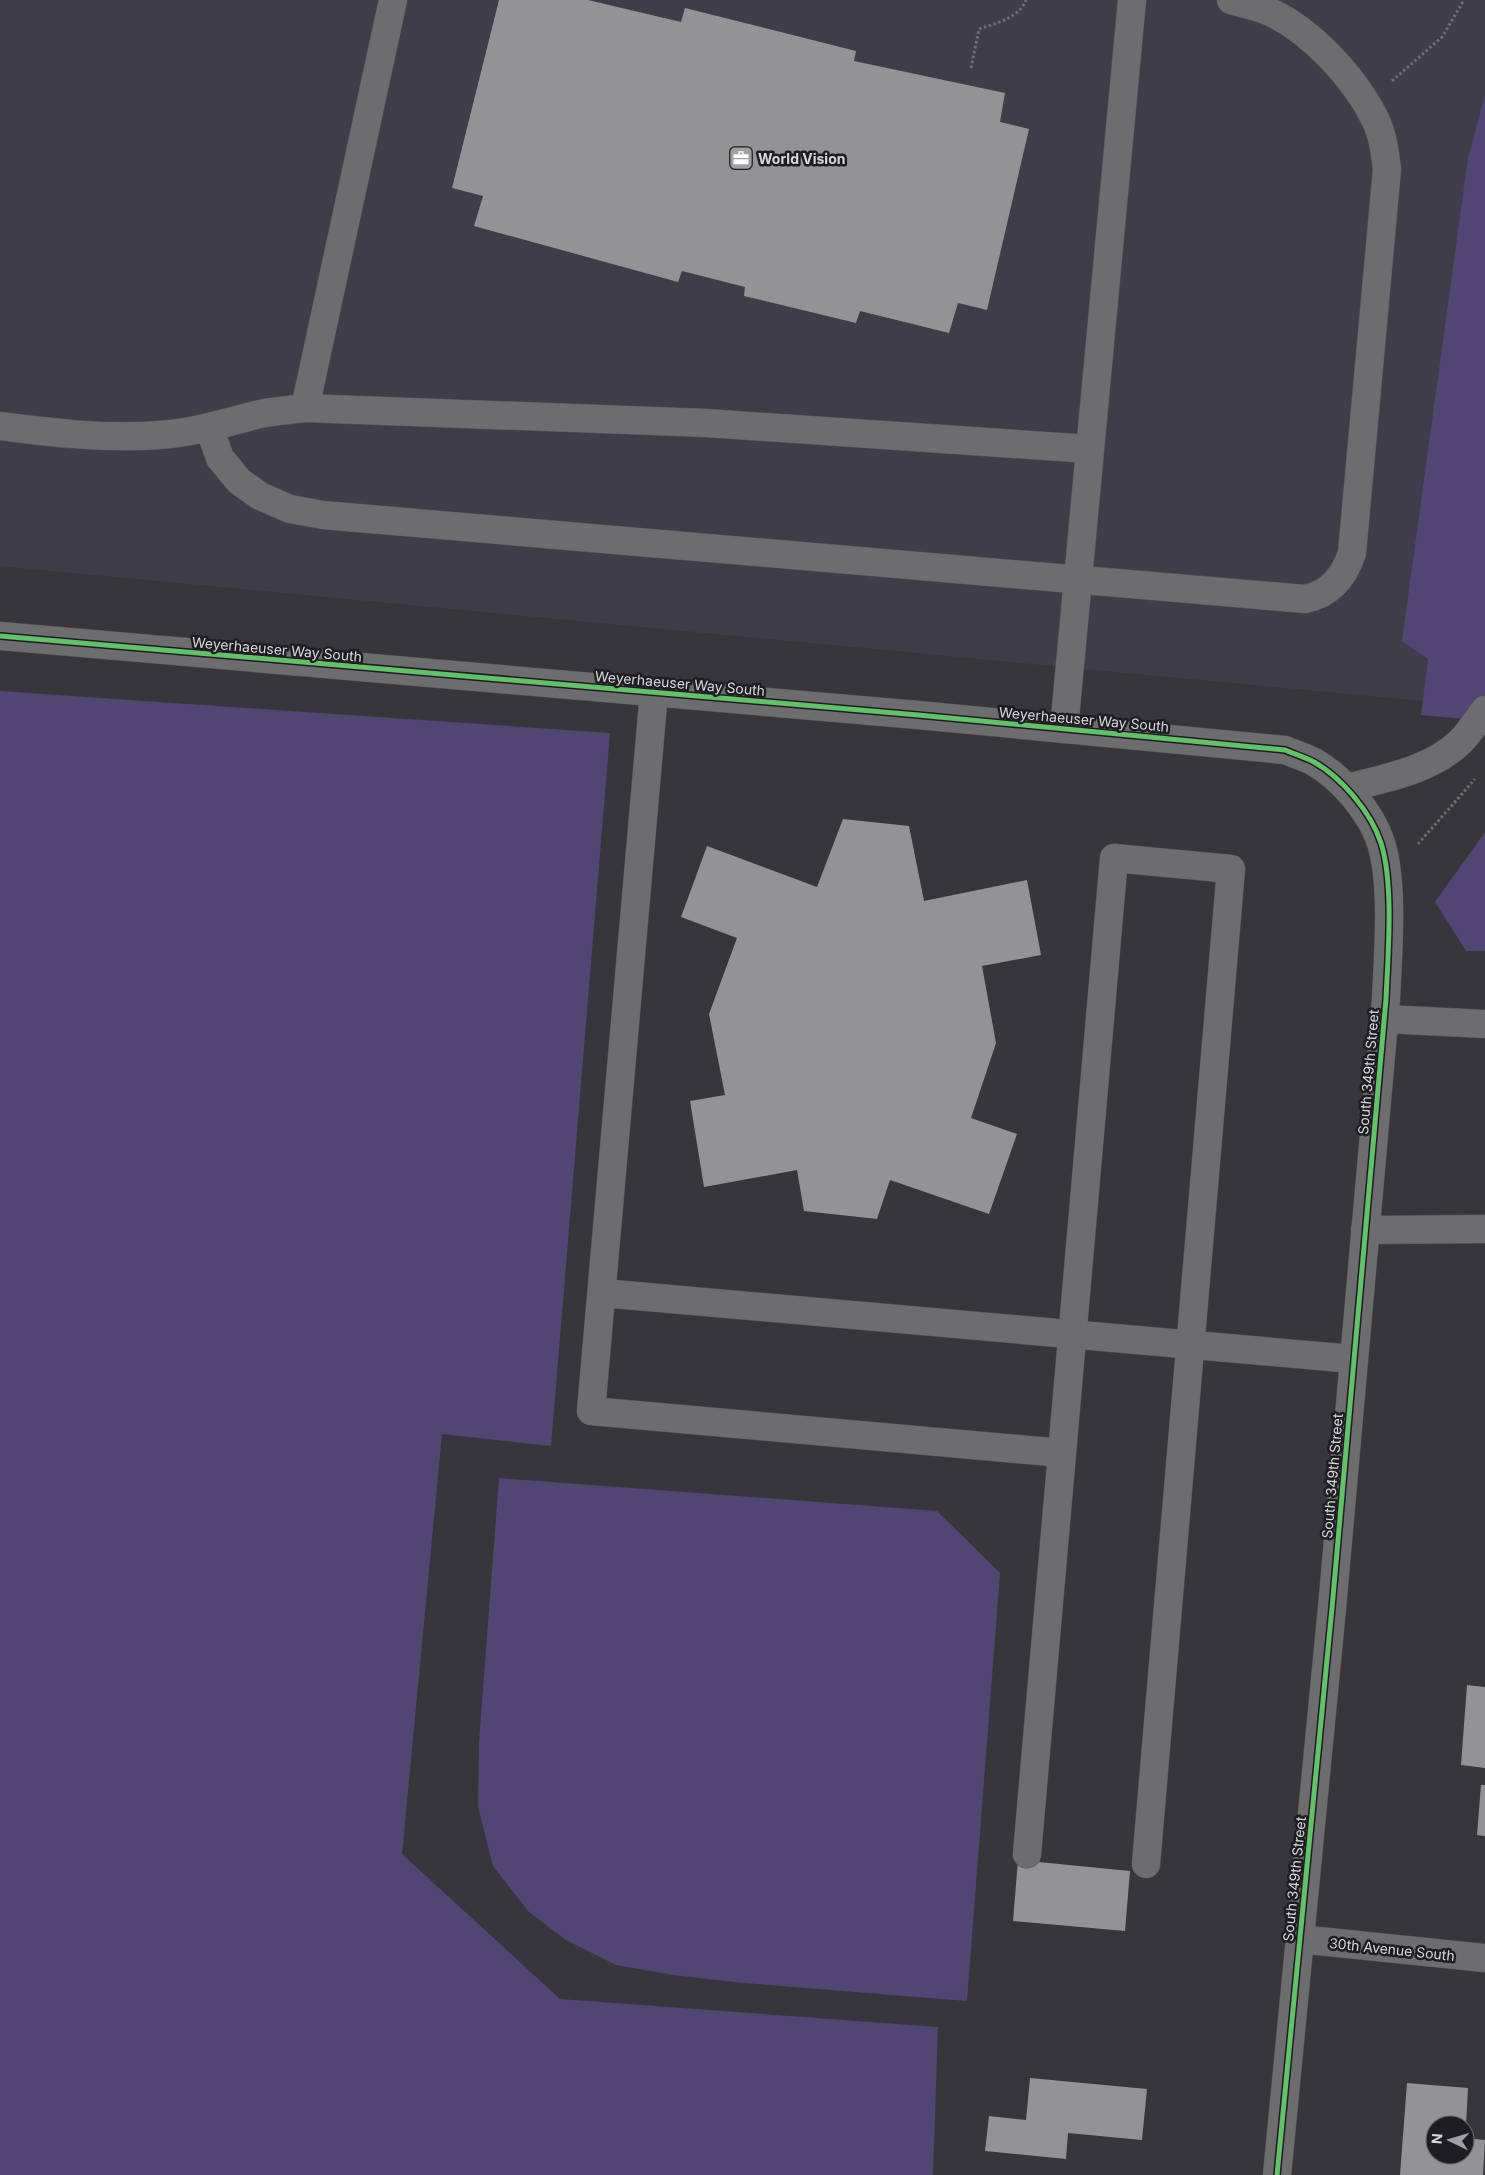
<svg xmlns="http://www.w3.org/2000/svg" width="1485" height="2175" font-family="Inter,sans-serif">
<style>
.built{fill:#403d4a}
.green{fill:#514673}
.building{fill:#939396}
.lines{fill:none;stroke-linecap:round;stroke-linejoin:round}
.minor-casing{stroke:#545457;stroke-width:29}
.path{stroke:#6f6f71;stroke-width:3;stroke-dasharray:2.5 2.5;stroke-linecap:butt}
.minor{stroke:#6d6d70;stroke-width:28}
.cycleway-casing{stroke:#1e1d21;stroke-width:8}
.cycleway{stroke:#61c268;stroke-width:5}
.labels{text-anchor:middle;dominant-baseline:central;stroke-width:5;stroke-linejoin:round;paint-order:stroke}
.poi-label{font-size:14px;font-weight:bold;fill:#d9d8dd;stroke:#1e1d21;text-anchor:start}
.street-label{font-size:14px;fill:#d9d8dd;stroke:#1e1d21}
</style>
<rect width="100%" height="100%" fill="#37373b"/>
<polygon class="built" points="0,0 1485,0 1485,161 1423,701 0,566"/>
<g class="green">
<polygon points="1485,95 1485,721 1421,715 1428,659 1402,641 1468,158"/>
<polygon points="0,691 610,733 551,1446 442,1434 402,1854 560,1999 938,2027 933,2175 0,2175"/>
<polygon points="1485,832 1485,951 1466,951 1435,902"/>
<polygon points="499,1478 937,1511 1000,1573 967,2001 744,1983 673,1975 616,1965 566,1940 529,1912 493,1866 478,1806 479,1742"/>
</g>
<g class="building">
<polygon points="499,0 588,0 681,22 685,8 856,51 854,61 1005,93 1000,122 1029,129 987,310 958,303 949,333 860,311 856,323 744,296 745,287 682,271 678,282 474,226 483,196 452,188"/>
<polygon points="843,819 909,826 924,901 1027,880 1041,955 982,966 996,1043 971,1118 1017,1134 989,1214 890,1180 877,1219 804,1211 797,1170 704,1187 690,1101 725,1095 709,1014 737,938 681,917 707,846 817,887"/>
<polygon points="1467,1685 1485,1687 1485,1768 1461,1765"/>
<polygon points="1481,1785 1485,1785 1485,1836 1477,1835"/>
<polygon points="1018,1860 1130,1871 1125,1931 1013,1921"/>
<polygon points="1030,2078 1147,2089 1142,2140 1068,2133 1066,2159 985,2151 989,2116 1026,2120"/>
<polygon points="1407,2083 1468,2088 1466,2125 1435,2125 1435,2155 1465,2155 1465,2138 1485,2140 1483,2175 1400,2175"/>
</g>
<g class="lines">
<g class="minor-casing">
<g id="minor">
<polyline points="305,408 393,0"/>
<path d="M0,426C53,433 106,439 159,435C194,433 227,422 260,414C275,411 290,410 305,408L706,423L1090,449"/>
<path d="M209,427L220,458L239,481L260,496L290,509L323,515L1305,599C1330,594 1344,577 1352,553L1387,169C1385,153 1383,136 1376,121C1356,79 1311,30 1268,11C1256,6 1243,4 1231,0"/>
<path d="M0,636L918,715L1285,750C1294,754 1305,757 1314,762C1341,777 1371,812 1381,843C1394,884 1388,954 1386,999L1332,1608L1277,2175"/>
<polyline points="654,692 591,1411 1062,1453"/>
<polyline points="1064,729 1132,0"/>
<path d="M1347,788C1386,778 1432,770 1461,741C1470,732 1477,720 1485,710"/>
<polyline points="1385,1019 1485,1024"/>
<polyline points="1365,1230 1485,1229"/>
<polyline points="602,1293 1353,1359"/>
<polyline points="1027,1854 1114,858 1231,869 1146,1864"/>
<polyline points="1299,1939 1485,1958"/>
</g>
</g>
<g class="path">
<path d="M971,68L979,29C997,23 1019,18 1026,0"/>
<polyline points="1392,81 1442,37 1464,0"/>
<polyline points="1418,844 1475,779"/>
</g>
<use href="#minor" class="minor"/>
<g class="cycleway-casing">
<path id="cycleway" d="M0,636L918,715L1285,750C1294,754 1305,757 1314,762C1341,777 1371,812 1381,843C1394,884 1388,954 1386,999L1332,1608L1277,2175"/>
</g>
<use href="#cycleway" class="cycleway"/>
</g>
<defs>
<g id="office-square" transform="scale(1.25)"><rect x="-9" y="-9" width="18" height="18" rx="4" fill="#a0a0a4" stroke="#1e1d21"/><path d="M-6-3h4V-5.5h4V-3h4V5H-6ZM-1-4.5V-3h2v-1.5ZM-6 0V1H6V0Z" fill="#fff"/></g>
</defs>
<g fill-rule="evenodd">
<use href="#office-square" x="741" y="158"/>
</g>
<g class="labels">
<g class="poi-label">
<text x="758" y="158">World Vision</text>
</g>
<g class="street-label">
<text transform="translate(277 649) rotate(5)">Weyerhaeuser Way South</text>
<text transform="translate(680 683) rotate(5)">Weyerhaeuser Way South</text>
<text transform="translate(1084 719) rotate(5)">Weyerhaeuser Way South</text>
<text transform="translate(1368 1072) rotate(-85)">South 349th Street</text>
<text transform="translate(1332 1476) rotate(-85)">South 349th Street</text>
<text transform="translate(1294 1879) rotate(-84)">South 349th Street</text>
<text transform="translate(1392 1949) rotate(6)">30th Avenue South</text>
</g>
</g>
<g transform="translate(1450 2140) rotate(275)"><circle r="24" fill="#1e1d21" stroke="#69686c"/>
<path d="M0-4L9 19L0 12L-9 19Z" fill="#a0a0a4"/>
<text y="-8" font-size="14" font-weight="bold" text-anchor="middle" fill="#d9d8dd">N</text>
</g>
</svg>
